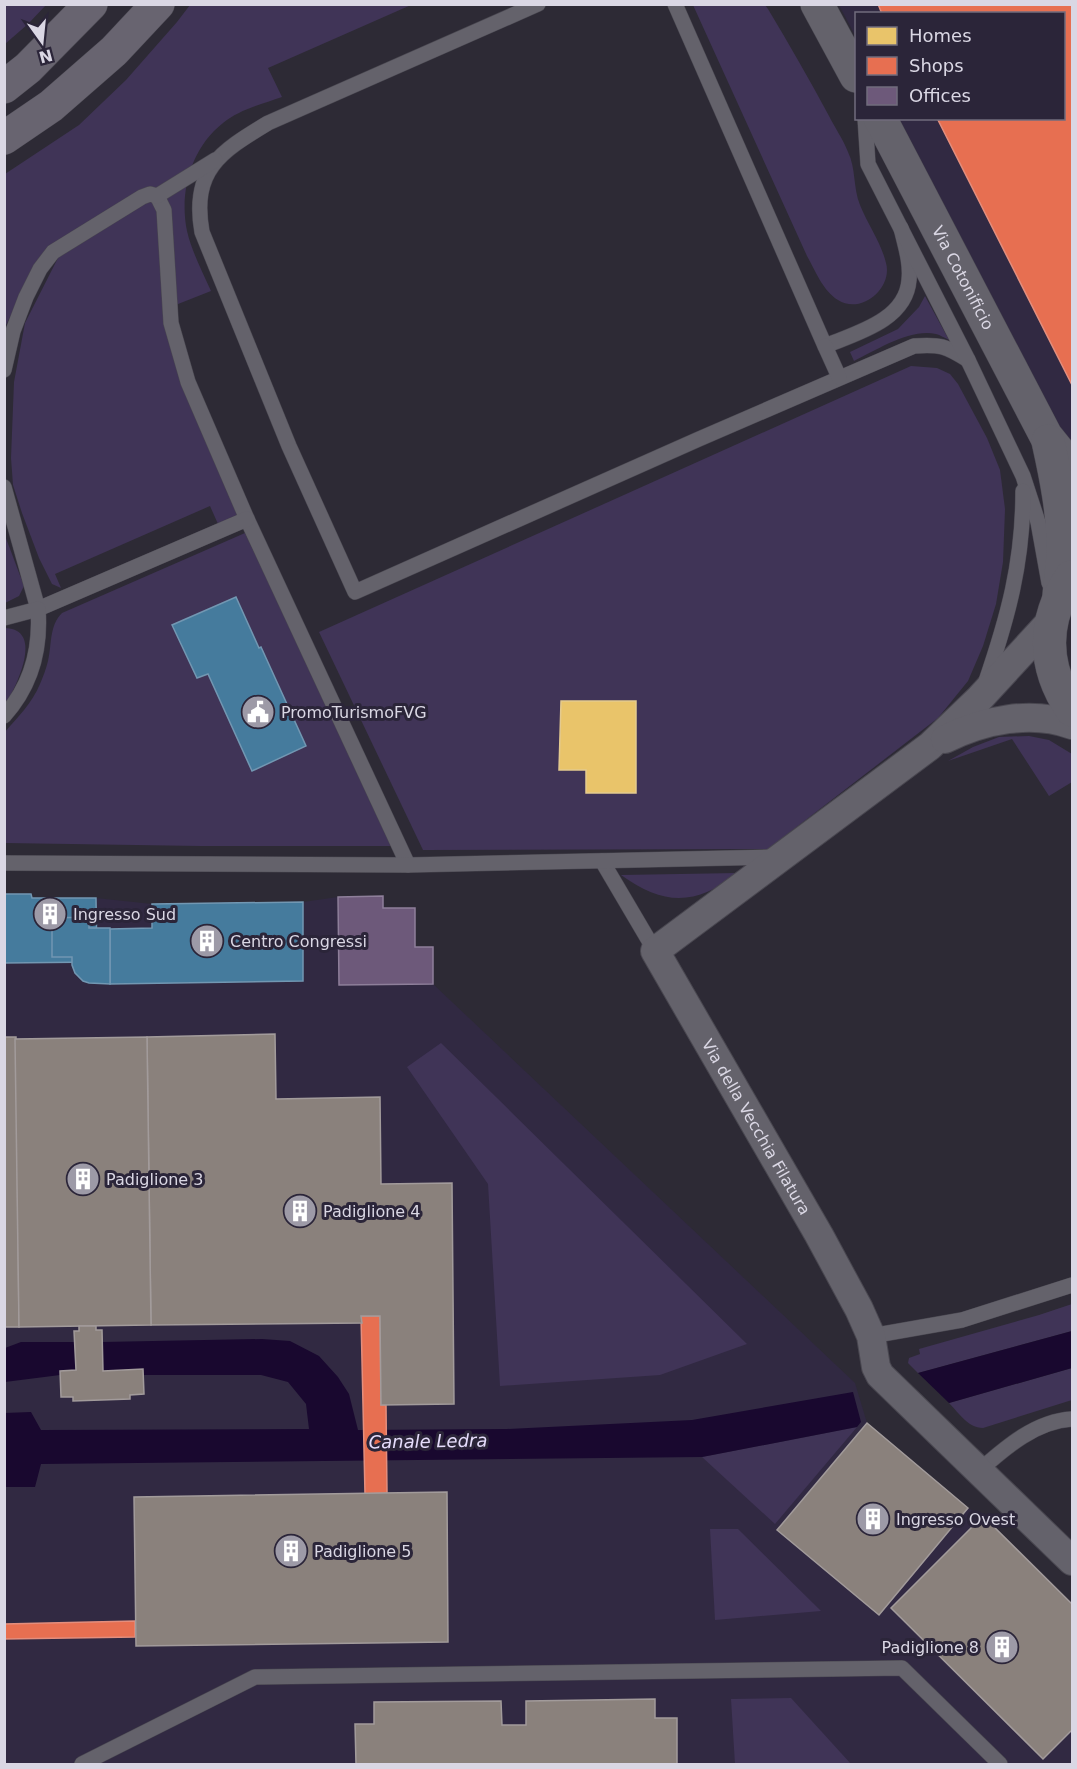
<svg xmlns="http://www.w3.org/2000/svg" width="1077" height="1769" font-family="'DejaVu Sans',sans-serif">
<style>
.built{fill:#312942}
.green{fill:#403457}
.water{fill:#19082f}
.homes{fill:#e9c46a;stroke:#e4ca8f;stroke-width:1.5}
.shops{fill:#e76f51;stroke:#e38e7d;stroke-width:1.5}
.offices{fill:#6d597a;stroke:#8e7f9a;stroke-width:1.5}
.public{fill:#457b9d;stroke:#7297b2;stroke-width:1.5}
.industry{fill:#8a817c;stroke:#a29b9b;stroke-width:1.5}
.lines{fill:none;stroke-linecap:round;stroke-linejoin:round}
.lane-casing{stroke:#494750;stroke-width:16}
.street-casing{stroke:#494750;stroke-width:30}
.secondary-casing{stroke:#494750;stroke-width:34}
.primary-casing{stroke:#494750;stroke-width:34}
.lane{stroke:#64626b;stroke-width:15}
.street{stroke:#64626b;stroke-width:28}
.secondary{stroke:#64626b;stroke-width:33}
.primary{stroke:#686470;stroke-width:33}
.labels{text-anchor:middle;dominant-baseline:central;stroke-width:6;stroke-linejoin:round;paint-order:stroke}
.street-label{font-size:16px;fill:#dad7e4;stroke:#2b2539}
.poi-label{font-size:16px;fill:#dad7e4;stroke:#2b2539;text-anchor:start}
.water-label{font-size:18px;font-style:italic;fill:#e6ddfc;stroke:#2b2539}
</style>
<rect width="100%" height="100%" fill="#2d2a35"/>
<g class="built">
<polygon points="839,5 1072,5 1072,452 898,119 1064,118 1064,14 856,14 856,37"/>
<polygon points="4,894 31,894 32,898 96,898 152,904 303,902 338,897 383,896 384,908 415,908 415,947 433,947 433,984 855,1383 867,1423 968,1508 983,1516 1072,1604 1072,1764 5,1764"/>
</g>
<g class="green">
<polygon points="5,4 46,4 46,5 28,24 5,44"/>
<path d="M190,5H411L268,68L282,97C262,104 239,110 223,123C191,148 179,192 187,231C192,252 202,271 211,291L173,306L167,208L140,190L45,250L6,325L5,331V174L79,125L126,80L177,22Z"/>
<path d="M693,5H765L768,9C789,44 809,79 829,116C835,128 843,139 848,152C856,168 853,188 860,205C868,225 881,242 886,263C893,288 861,315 838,300C823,291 815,270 807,256Z"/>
<polygon points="154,200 158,212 165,326 239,514 218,524 210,506 55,574 61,588 52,584 39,558 22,513 13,485 11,458 14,382 25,323 59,256 146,201"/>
<path d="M925,296L949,340C945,338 940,335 936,334C911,328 876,350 854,361L850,352L898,329L919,307Z"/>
<polygon points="911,366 937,368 950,374 958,384 987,438 1000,470 1005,509 1003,562 996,604 983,646 968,681 938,718 768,849 423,850 319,632"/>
<polygon points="4,533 24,586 19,596 5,603"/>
<path d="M245,533L395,846H200L5,843L4,733C18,717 32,703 40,684C43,677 46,669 48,661C52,644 49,626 62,613Z"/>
<path d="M4,628C46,628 15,689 5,705Z"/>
<polygon points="1029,736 1049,740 1072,754 1072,782 1049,796 1012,739 948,761 973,747 999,737"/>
<path d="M738,873C696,906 664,906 621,875Z"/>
<polygon points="441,1043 747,1344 660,1375 500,1386 488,1184 407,1067"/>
<polygon points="1072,1304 1072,1331 918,1373 908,1363 909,1358 920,1354 919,1349 1039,1315"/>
<path d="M1072,1368V1400L983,1428C968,1428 959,1413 949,1403Z"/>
<polygon points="857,1427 775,1524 702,1457"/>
<polygon points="710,1529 738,1529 821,1611 715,1620"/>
<polygon points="791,1698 851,1764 735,1764 731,1699"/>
</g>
<g class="water">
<polygon points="1072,1331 1072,1368 949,1403 918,1373"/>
<polygon points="262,1339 290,1341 319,1356 338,1377 349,1394 358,1430 507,1429 692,1420 853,1392 861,1422 857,1427 702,1457 41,1464 35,1487 5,1487 4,1413 31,1412 41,1430 309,1429 306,1404 288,1382 261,1375 144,1375 143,1369 103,1371 102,1342"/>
<polygon points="21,1342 74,1342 76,1370 61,1371 60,1375 5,1382 5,1348"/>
</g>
<polygon class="homes" points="561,701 636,701 636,793 586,793 586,770 559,770"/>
<g class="shops">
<polygon points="878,4 1072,4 1072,385 937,118 1064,118 1064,14 882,14"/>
<polygon points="361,1316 380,1316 381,1405 386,1405 387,1493 365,1494"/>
<polygon points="135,1621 135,1637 4,1639 4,1624"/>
</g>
<polygon class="offices" points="383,896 383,908 415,908 415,947 433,947 433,984 339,985 338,897"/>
<g class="public">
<polygon points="236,597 259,648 261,647 306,746 252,771 208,674 197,678 172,625"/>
<polygon points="4,894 31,894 32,898 96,898 97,962 4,963"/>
<polygon points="303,902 303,981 110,984 110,929 152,928 152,904"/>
<polygon points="89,917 89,928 110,928 110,984 89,983 83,981 75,973 72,965 72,957 52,957 52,918"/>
</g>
<g class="industry">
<polygon points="275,1034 276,1099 380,1097 381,1184 452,1183 454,1404 381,1405 380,1316 361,1316 362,1323 151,1325 147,1037"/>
<polygon points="4,1037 16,1037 19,1327 4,1327"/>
<polygon points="147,1037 151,1325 19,1327 15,1039"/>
<polygon points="79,1326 96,1326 96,1330 102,1330 103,1371 143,1369 144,1394 130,1395 130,1399 73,1401 73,1397 61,1397 60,1371 76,1370 74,1331 79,1331"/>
<polygon points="867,1423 968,1508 879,1615 777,1530"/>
<polygon points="447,1492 448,1642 136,1646 134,1497"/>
<polygon points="983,1516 1072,1604 1072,1730 1043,1759 891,1608"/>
<polygon points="655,1699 655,1718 677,1718 677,1764 356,1764 355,1724 374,1724 374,1702 501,1701 502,1725 526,1725 526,1701"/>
</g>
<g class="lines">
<g class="lane-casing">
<g id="lane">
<path d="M538,4L268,123C220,152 191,170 202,232L289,446L355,592L699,439L914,346C940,344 946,346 968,360"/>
<path d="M675,4L825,346C857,333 906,320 909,280C911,263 905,245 901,228"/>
<polyline points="865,118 868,164 968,360 1023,476 1038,522 1049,583"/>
<polyline points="157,196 164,210 171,323 188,382 247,519 408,865"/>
<polyline points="825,346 839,377"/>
<polyline points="4,370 13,331 26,297 40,269 53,252 142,197 150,194 157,196 215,160"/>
<polyline points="4,487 38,609 247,519"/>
<path d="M4,618L38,609C41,649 31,686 4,716"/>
<path d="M985,684C1008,617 1023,563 1023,491"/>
<polyline points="602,861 655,951"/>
<polyline points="4,863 408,865 775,857"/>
<polyline points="871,1336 962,1320 1072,1285"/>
<path d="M980,1470C1006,1447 1036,1421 1072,1419"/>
<polyline points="82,1764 255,1677 902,1668 1000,1764"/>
</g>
</g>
<g class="street-casing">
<g id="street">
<path id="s1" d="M1051,621L980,698L930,746L655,951L819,1235L859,1309L871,1336L876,1367L880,1375L1072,1561"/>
<path d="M945,739C984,720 1031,710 1072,725"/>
</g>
</g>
<g class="secondary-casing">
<g id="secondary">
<polyline points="817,4 856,76"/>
<path id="s2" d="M880,118L1046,436L1072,468"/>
<path d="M1048,441C1056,477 1064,516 1063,554C1062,568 1060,582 1059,596"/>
<path d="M1071,577C1042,621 1042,666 1072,710"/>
</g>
</g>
<g class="primary-casing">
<g id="primary">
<polyline points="4,87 28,68 91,4"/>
<polyline points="4,138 51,106 114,51 158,4"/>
</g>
</g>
<use href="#lane" class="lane"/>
<use href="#street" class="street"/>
<use href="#secondary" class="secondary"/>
<use href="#primary" class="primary"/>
</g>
<defs>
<g id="civic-disc" transform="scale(1.725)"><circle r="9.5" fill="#9d9aa7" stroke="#2b2539"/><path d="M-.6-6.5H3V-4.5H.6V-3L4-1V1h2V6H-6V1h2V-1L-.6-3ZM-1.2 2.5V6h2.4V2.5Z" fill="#fff"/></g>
<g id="building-disc" transform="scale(1.725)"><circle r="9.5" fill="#9d9aa7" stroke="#2b2539"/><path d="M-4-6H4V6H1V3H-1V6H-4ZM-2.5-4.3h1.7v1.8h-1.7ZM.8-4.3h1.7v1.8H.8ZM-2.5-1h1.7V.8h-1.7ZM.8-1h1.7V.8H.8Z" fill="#fff"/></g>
</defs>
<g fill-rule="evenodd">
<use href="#civic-disc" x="258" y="712"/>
<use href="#building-disc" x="50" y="914"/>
<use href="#building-disc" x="207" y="941"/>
<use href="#building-disc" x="83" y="1179"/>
<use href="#building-disc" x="300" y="1211"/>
<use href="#building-disc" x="873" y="1519"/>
<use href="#building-disc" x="291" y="1551"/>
<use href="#building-disc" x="1002" y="1647"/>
</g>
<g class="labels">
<g class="street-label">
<text stroke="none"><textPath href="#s2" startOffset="180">Via Cotonificio</textPath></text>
<text stroke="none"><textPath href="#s1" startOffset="720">Via della Vecchia Filatura</textPath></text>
</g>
<g class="poi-label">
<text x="281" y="712">PromoTurismoFVG</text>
<text x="73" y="914">Ingresso Sud</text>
<text x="230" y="941">Centro Congressi</text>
<text x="106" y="1179">Padiglione 3</text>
<text x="323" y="1211">Padiglione 4</text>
<text x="896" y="1519">Ingresso Ovest</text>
<text x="314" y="1551">Padiglione 5</text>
<text x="979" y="1647" text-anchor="end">Padiglione 8</text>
</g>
<g class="water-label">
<text transform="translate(428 1441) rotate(-1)">Canale Ledra</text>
</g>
</g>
<rect width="1077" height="1769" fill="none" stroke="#dad7e4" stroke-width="12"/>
<rect x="855" y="12" width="210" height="108" fill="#2b2539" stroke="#716c7d" stroke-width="1.5"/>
<rect x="867" y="27" width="30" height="18" fill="#e9c46a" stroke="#716c7d" stroke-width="1.5"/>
<text x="909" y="42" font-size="18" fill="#dad7e4">Homes</text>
<rect x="867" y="57" width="30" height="18" fill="#e76f51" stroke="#716c7d" stroke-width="1.5"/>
<text x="909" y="72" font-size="18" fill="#dad7e4">Shops</text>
<rect x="867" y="87" width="30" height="18" fill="#6d597a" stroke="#716c7d" stroke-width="1.5"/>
<text x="909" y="102" font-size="18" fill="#dad7e4">Offices</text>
<g transform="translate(42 42) rotate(165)" stroke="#2b2539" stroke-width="4.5" paint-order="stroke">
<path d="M0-4.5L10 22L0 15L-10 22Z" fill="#dad7e4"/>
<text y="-9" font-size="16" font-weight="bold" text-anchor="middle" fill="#dad7e4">N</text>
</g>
</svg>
